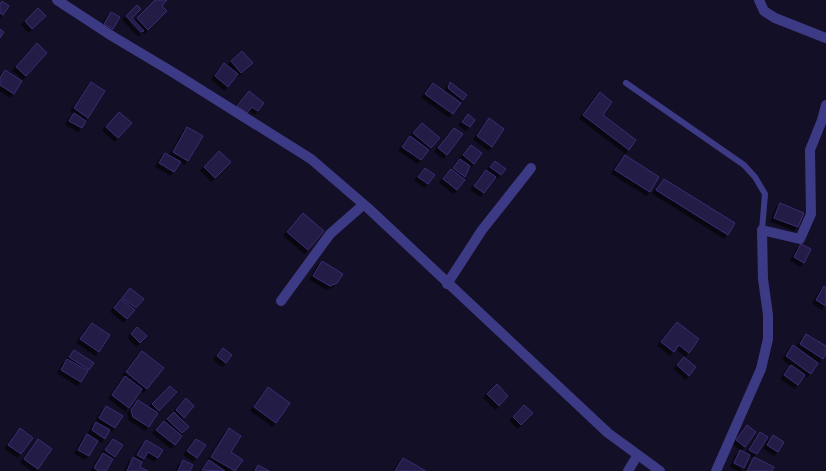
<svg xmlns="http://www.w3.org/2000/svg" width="826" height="471" font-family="'DejaVu Sans',sans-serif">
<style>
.building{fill:#241b47;stroke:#3b2d73;filter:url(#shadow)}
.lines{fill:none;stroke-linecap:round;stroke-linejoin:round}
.service{stroke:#3d3a85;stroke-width:6}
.minor{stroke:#3d3a85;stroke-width:10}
.tertiary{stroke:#3d3a85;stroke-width:10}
</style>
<defs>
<filter id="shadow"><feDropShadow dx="-3.5" dy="3.5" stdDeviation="0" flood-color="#0009"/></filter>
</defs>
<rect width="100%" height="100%" fill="#130f26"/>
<g class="building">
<polygon points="155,0 167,0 162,6 167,11 148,30 137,18"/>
<polygon points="2,1 9,6 3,15 0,13 0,4"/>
<polygon points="137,5 141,9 132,18 144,31 141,32 126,16"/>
<polygon points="38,8 46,16 32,29 25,21"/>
<polygon points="111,12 120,17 113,29 104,24"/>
<polygon points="0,29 4,32 0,38"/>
<polygon points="37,43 47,53 26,76 16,67"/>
<polygon points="242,51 253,63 241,73 231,61"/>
<polygon points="224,63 238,74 228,87 215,76"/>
<polygon points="5,70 22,81 14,94 0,85 0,78"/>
<polygon points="91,82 105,91 88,118 74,108"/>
<polygon points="450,82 467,95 463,100 448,88"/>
<polygon points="433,83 461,103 453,114 425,94"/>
<polygon points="249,91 264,103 258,111 252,107 247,113 237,106"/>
<polygon points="600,92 612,102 603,115 636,140 629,150 583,115"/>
<polygon points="119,112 132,123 118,138 106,127"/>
<polygon points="74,113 86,121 82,128 69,121"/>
<polygon points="468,114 475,120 470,127 462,122"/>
<polygon points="489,118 504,129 492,147 477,136"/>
<polygon points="422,123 440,138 431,148 413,133"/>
<polygon points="187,127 203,136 188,161 173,152"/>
<polygon points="454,128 463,134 447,155 438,148"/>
<polygon points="410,136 429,150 421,160 402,147"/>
<polygon points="471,145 482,153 474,164 463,155"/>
<polygon points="219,151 231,162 215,178 204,167"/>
<polygon points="165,153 181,162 174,172 159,163"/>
<polygon points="625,155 659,177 650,192 615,170"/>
<polygon points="460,159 470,166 465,177 453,168"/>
<polygon points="495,161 506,169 501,175 490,167"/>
<polygon points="425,168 435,175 428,184 418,177"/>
<polygon points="451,169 465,180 457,190 443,179"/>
<polygon points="486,170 496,177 484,193 474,186"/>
<polygon points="664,179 735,223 728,235 656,190"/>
<polygon points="780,203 804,213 798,227 774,218"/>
<polygon points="303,213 324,231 308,250 287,232"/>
<polygon points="801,244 811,249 804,263 794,257"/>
<polygon points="322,261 343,274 337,283 330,286 313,276"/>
<polygon points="824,286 826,288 826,306 816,300"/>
<polygon points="130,288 144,299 136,308 122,298"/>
<polygon points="121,299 135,310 127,319 114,308"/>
<polygon points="677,322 699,339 689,353 679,345 674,352 661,342"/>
<polygon points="92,323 110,335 99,352 80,339"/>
<polygon points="137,327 147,336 140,343 131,334"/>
<polygon points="806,334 826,346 826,353 823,359 800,344"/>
<polygon points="793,345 818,363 811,374 786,356"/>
<polygon points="223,348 232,355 226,363 217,356"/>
<polygon points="74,350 94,363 89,370 69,357"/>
<polygon points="142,351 164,368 147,389 126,372"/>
<polygon points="684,357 696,367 689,376 677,365"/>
<polygon points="67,359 88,371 81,382 61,370"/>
<polygon points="791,365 805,375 798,385 784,375"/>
<polygon points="125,376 142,389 129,408 112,395"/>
<polygon points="497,384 508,396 499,406 487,394"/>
<polygon points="170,386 177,392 159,411 152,404"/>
<polygon points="268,387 290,403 276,423 254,407"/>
<polygon points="186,398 194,406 184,418 176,410"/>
<polygon points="138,400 158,413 149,427 133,417 131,410"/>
<polygon points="524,405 533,413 521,425 513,417"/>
<polygon points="106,406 123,416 115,428 99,418"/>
<polygon points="174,412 189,427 182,433 167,419"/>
<polygon points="164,421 182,436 175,445 156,430"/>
<polygon points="96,422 110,430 105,439 92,430"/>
<polygon points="747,425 756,432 745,447 736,440"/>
<polygon points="20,428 33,438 21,454 8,445"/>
<polygon points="229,428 241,436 231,452 243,460 235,471 211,457"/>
<polygon points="760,432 768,437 757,454 749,450"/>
<polygon points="87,434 98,441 89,456 78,450"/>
<polygon points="773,435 784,442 778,452 767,445"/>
<polygon points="38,439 52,449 38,469 24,459"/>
<polygon points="113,439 123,445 115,457 105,450"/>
<polygon points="196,439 206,445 197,458 187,451"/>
<polygon points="146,440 163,450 158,458 148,452 144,459 137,455"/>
<polygon points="740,450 750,455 744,468 734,463"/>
<polygon points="103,453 113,459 106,471 99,471 94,468"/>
<polygon points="133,457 142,462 140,467 148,471 127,471"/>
<polygon points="754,457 774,467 772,471 747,471"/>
<polygon points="403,458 426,471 395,471"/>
<polygon points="183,460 193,465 190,471 178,471"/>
<polygon points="209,460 225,471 202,470"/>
<polygon points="258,465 269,471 255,471"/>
</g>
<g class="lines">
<polyline class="service" points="626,83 744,165 755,177 765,194 762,230"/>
<g class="minor">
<polyline points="759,0 764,11 775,18 826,38"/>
<polyline points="447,284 482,230 531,168"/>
<polyline points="281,301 330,234 363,205"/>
<polyline points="628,471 637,456"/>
<polyline points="716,471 761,369 768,339 768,315 763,279 762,230 800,239 811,214 810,150 822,120 826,105"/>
</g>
<polyline class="tertiary" points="57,0 112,36 174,73 311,159 368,208 608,433 660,471"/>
</g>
</svg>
